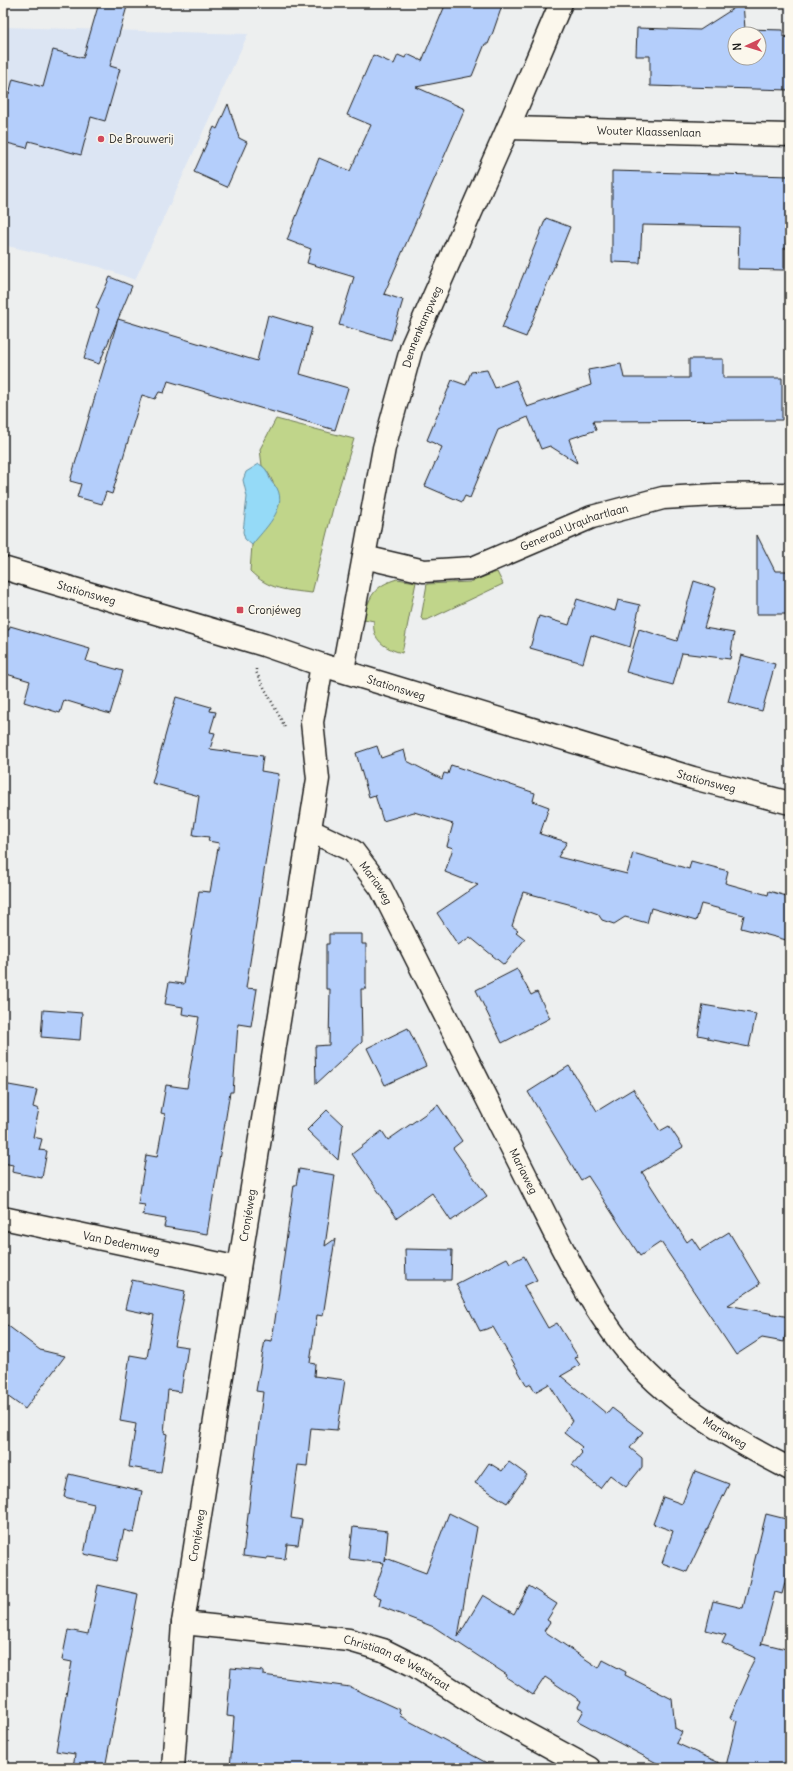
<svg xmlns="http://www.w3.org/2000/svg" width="793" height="1771" font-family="Delius,sans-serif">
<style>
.built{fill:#dce5f3}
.green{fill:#c0d58a;stroke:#6e7853}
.water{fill:#95daf7;stroke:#658e9f}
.building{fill:#b4cefb;stroke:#1c1c1c;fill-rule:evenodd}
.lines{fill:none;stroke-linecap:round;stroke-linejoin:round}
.minor-casing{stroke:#1c1c1c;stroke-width:25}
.path{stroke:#1c1c1c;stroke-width:2.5;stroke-dasharray:1 3;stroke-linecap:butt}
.minor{stroke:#fbf7ec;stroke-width:22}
.poi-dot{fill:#d1495b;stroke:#fbf7ec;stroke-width:1.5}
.labels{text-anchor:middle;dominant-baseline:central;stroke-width:3;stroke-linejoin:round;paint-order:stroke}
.street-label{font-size:11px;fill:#1c1c1c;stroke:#fbf7ec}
.poi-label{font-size:11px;fill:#1c1c1c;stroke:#fbf7ec;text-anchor:start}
</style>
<rect width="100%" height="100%" fill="#edefef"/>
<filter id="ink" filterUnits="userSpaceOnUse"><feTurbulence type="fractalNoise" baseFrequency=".025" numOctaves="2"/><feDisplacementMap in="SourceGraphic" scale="8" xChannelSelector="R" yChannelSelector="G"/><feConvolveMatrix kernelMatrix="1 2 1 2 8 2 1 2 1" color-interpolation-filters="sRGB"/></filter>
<g filter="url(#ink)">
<polygon class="built" points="3,27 248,34 135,280 100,267 3,245"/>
<g class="green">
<path d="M276,419L354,439L334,504L312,593C286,590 269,590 250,571L252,545L260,533L277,489C271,481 270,472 262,466L260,449Z"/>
<polygon points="497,572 503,584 427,620 423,620 421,618 427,584 470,582"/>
<path d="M397,579L416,582L402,653C386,649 371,640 374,621L364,619C369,596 374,586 397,579Z"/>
</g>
<path class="water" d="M259,464C268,469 267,473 271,481C273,484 275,486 277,488C288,509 263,530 252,545L245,539L243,532L247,497L243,480L246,472Z"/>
<g class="building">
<polygon points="99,3 128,3 110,66 120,69 105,121 91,117 81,155 29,141 27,148 3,142 3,92 9,94 13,79 43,87 53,50 83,58"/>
<polygon points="446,3 503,3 493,32 488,44 485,44 472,76 416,87 465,109 384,294 403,300 391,340 339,325 354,277 307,263 311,249 287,240 319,158 350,171 371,125 347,115 373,55 394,64 398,55 405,58 407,54 422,61"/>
<path d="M742,3H743L745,29L783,30V37H790V90L650,86V56H636L637,28L700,30ZM735,34H759V58H735Z"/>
<polygon points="228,104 239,138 247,142 227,187 194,172 214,127 217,129"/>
<polygon points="612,171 790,176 790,248 784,248 784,270 738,269 739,227 642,225 640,263 612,262"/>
<polygon points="546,218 570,227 526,337 502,328"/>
<polygon points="110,277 132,286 99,364 84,359 99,310 96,308"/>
<polygon points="268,315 312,328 300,374 348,388 335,430 168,381 164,393 159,392 155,399 142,395 112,494 106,492 102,504 77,497 81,484 70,481 118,319 257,361"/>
<polygon points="689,359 723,359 723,378 782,378 782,420 593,421 596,430 569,439 577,463 550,446 541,449 528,417 498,430 470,498 465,496 462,502 425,486 442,447 427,440 452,380 466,385 471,372 487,370 495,388 516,380 527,407 591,385 588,370 621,364 624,378 689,378"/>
<polygon points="757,535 775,571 790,571 790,614 757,614"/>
<polygon points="694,581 716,588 704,628 734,633 730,659 682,653 673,685 626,672 639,629 677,641"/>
<polygon points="577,599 615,611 618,600 640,605 630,647 591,635 583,663 530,648 539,616 569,625"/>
<polygon points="10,626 90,649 86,661 123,671 110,714 64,700 60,713 24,702 30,681 3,673 3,629 9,630"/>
<polygon points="741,655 775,664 762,711 728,702"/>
<polygon points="176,697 211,707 210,711 216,712 210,732 215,733 210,749 263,756 261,771 279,774 246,988 257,989 251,1026 238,1024 233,1092 230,1092 207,1234 164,1227 166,1219 143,1215 145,1205 138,1204 146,1155 157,1157 165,1114 161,1113 166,1085 187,1088 199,1017 182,1014 183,1007 165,1004 169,982 184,984 199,891 210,892 219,843 208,841 209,837 193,835 199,796 152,783"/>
<polygon points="377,746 381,758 404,750 407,761 442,779 444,773 448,774 451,765 535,793 533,801 549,807 540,834 567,842 558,857 627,874 633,853 689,869 691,861 728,871 725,883 768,895 769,891 790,897 790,941 741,928 744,915 701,904 696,921 651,908 647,923 625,917 614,924 602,920 598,914 576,906 523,892 512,926 518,930 516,932 525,939 504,965 470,937 458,945 437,913 478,885 445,872 453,848 447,846 453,824 414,812 383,821 375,795 369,797 356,753"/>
<polygon points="329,934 362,934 362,944 366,944 366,989 361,989 362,1042 316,1084 315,1046 329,1045 330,989 326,989 326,944 329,944"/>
<polygon points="517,969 531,995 537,992 550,1018 502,1043 476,990"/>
<polygon points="703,1005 756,1014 749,1047 708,1039 708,1037 698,1035"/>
<polygon points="43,1010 82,1013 80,1040 41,1037"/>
<polygon points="408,1028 426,1066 385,1085 367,1048"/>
<polygon points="569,1066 597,1111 633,1089 660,1131 669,1126 683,1147 642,1172 687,1242 692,1238 700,1250 729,1232 760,1284 728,1305 789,1317 784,1342 762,1338 736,1355 661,1242 640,1256 588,1176 581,1180 528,1092"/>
<polygon points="3,1084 37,1090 33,1107 39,1109 33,1137 42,1139 39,1150 47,1151 42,1178 12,1172 13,1165 3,1163"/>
<polygon points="438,1105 462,1141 453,1148 487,1196 451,1221 432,1193 397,1218 352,1154 382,1131 388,1140"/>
<polygon points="327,1110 343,1125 338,1160 307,1130"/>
<polygon points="299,1169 335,1175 325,1246 335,1239 323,1316 317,1315 310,1363 315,1364 314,1376 345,1380 337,1430 311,1428 307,1466 298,1465 291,1518 302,1520 298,1545 287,1544 285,1559 267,1557 267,1559 243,1556 263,1392 256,1391 265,1340 272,1341 294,1185 296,1185"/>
<polygon points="405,1249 452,1250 451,1280 406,1280"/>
<polygon points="524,1256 537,1280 524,1286 548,1328 557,1323 578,1357 575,1358 580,1365 561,1376 607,1414 612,1408 643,1432 630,1448 642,1458 642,1467 626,1487 610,1475 600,1488 572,1465 582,1453 579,1450 582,1447 564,1433 572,1421 549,1384 535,1392 531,1384 527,1386 493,1327 480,1331 456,1284 507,1258 510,1263"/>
<polygon points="132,1280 185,1291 174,1345 188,1347 181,1392 168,1390 164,1433 167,1434 161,1472 129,1467 136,1424 120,1421 130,1355 147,1358 154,1315 125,1309"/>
<polygon points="3,1322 40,1350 65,1356 25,1409 3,1393"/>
<polygon points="509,1462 527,1475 507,1503 475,1483 489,1463 502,1471"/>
<polygon points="695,1471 729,1484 687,1572 662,1563 673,1531 653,1524 663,1497 682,1504"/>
<polygon points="69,1474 142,1491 134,1533 124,1530 117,1561 84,1554 94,1504 64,1497"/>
<polygon points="449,1513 477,1527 458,1637 483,1595 514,1614 529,1586 557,1604 547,1620 550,1622 544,1631 599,1668 603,1660 626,1672 625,1675 672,1699 675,1728 682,1732 676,1743 726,1766 737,1721 730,1718 749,1675 747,1674 755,1658 722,1643 726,1635 706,1630 713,1601 743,1608 766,1514 790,1520 790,1564 782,1594 775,1592 761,1645 762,1643 790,1650 790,1768 666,1768 578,1721 584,1710 578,1707 581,1701 545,1677 533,1695 506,1677 507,1675 434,1627 379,1606 381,1598 373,1595 384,1563 349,1559 353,1527 388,1531 385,1561 386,1558 426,1573"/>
<polygon points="98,1585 138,1594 105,1768 73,1768 75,1754 56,1751 72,1662 62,1660 68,1630 88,1634"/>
<polygon points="231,1668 263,1671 263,1675 350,1687 400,1710 399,1713 401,1715 400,1716 496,1768 230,1768 234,1717 227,1716"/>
</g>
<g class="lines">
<g class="minor-casing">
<g id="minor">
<path id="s1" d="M508,128L790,135"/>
<path id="s2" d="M364,557L424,571L473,568L592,517L663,498L716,495L790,494"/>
<path id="s3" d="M3,568L264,645L322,665L693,778L790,803"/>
<path id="s4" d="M343,670L384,448L412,346L508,128L561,3"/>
<path id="s5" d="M311,831L353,851L381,888C428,981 474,1073 521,1166C553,1229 586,1304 633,1358C673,1405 735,1441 790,1469"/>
<path id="s6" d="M3,1218L239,1268"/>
<path id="s7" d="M183,1623L349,1640L383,1650L415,1666L492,1715L589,1768"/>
<path id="s8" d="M173,1768L183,1623L239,1268L318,779L312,722L322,665"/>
</g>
</g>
<polyline class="path" points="256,669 256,672 285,727"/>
<use href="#minor" class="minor"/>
</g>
</g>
<g class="poi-dot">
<circle cx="101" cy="139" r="4"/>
<rect x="236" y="606" width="8" height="8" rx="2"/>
</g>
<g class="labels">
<g class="street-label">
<text stroke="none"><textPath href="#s1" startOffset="141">Wouter Klaassenlaan</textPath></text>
<text stroke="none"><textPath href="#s4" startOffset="353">Dennenkampweg</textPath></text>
<text stroke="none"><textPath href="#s2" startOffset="220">Generaal Urquhartlaan</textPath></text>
<text stroke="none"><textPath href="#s3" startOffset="87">Stationsweg</textPath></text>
<text stroke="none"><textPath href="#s3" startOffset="411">Stationsweg</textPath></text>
<text stroke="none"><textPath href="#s3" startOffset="735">Stationsweg</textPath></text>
<text stroke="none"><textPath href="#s5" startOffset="86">Mariaweg</textPath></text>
<text stroke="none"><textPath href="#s5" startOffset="410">Mariaweg</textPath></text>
<text stroke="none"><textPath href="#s8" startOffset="558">Cronjéweg</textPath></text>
<text stroke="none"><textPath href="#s6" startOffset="121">Van Dedemweg</textPath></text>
<text stroke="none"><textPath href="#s5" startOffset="746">Mariaweg</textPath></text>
<text stroke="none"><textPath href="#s8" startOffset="234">Cronjéweg</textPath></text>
<text stroke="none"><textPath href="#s7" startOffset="220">Christiaan de Wetstraat</textPath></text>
</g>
<g class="poi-label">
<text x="109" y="139">De Brouwerij</text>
<text x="248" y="610">Cronjéweg</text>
</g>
</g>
<rect width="793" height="1771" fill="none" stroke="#fbf7ec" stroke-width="16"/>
<rect x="8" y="8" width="777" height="1755" fill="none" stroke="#1c1c1c" stroke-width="1.5" filter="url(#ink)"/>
<g transform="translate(747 46) rotate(266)"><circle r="19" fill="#fbf7ec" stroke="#a29f99"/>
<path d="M0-3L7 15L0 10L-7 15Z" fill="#d1495b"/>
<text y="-6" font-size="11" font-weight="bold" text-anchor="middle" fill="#1c1c1c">N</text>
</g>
</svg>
